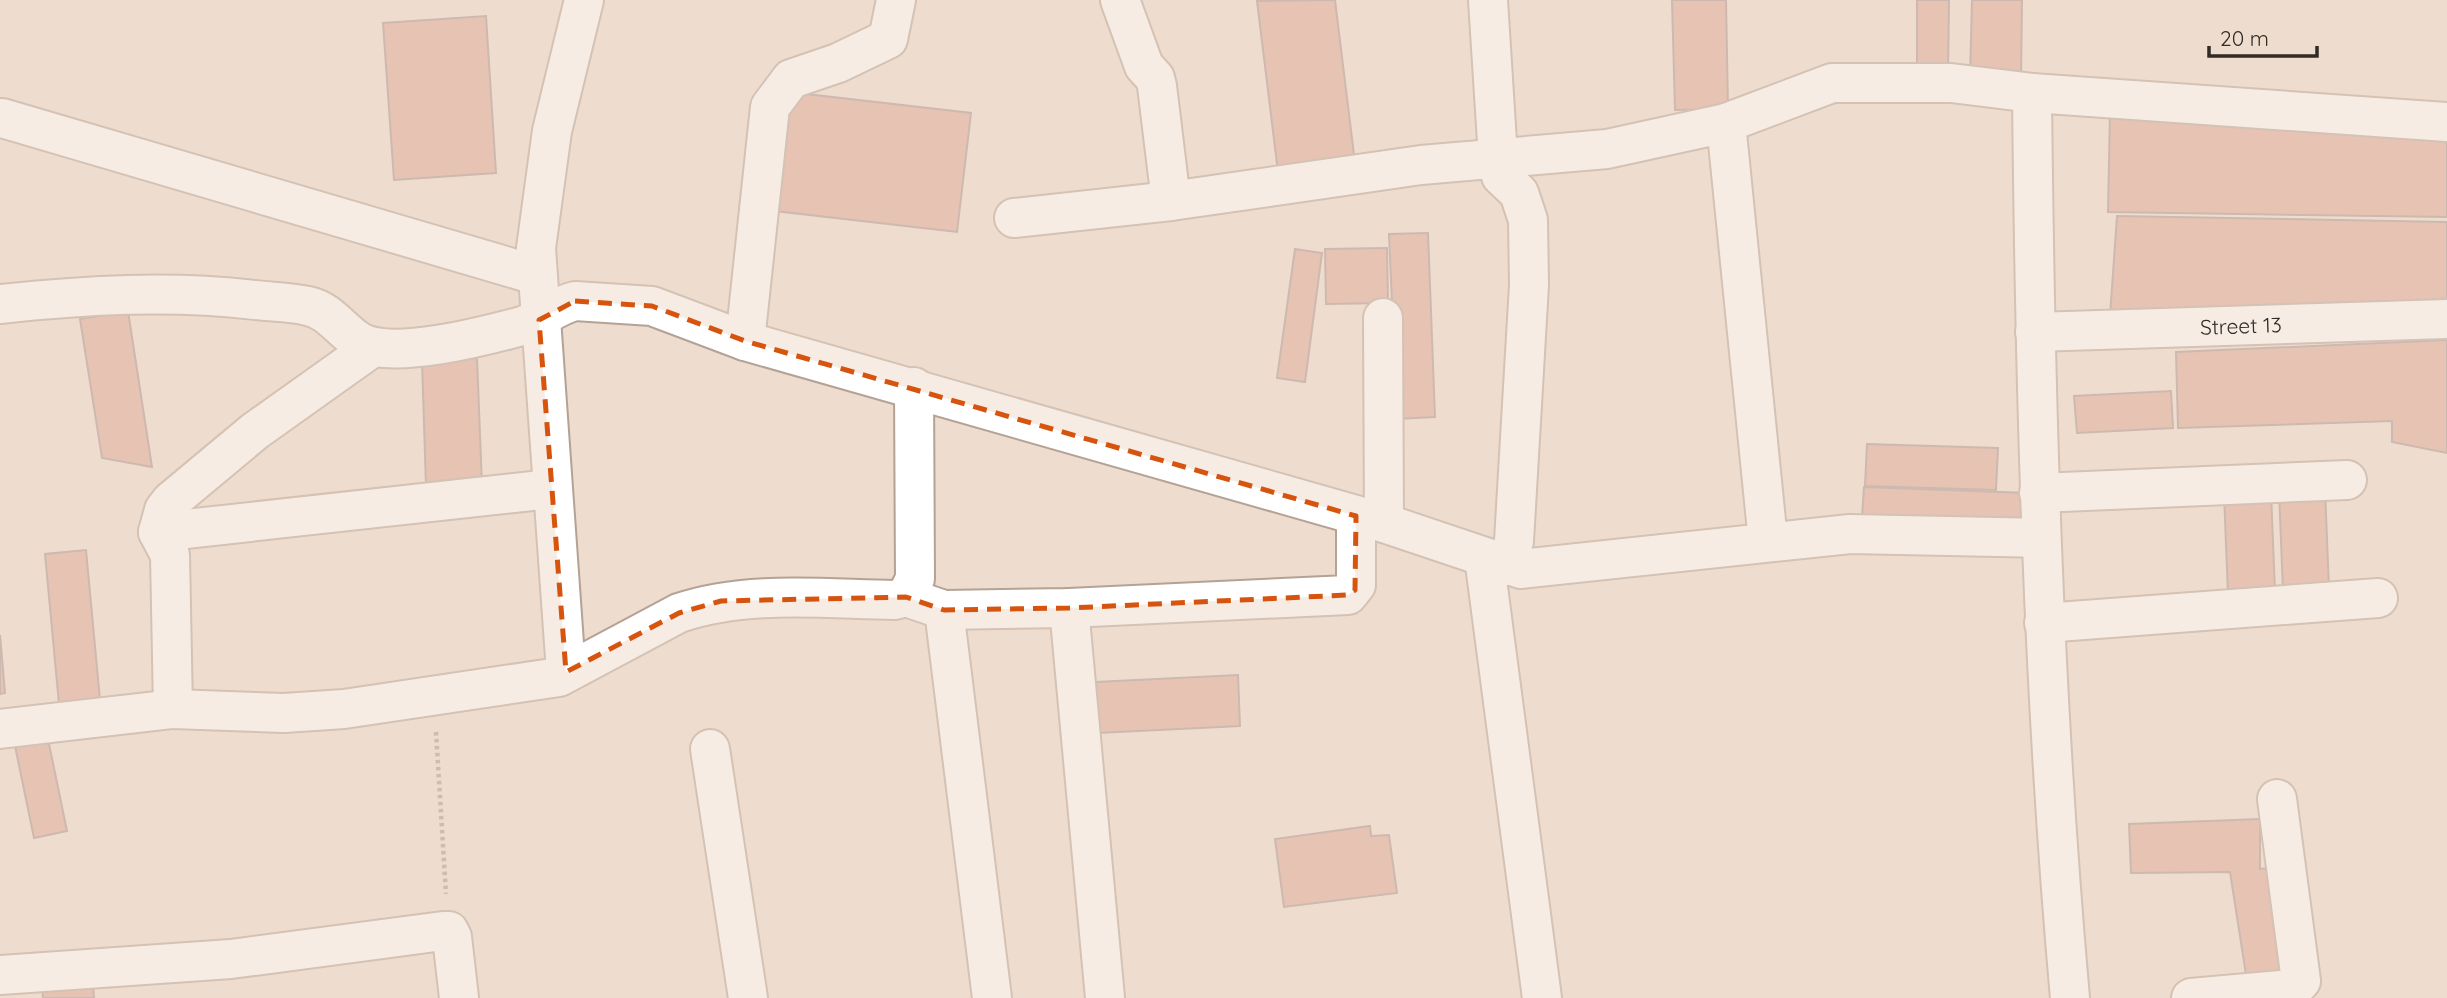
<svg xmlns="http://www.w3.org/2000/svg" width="2447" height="998" font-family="Quicksand,sans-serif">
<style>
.building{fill:#dda495;stroke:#a48f89;stroke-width:2}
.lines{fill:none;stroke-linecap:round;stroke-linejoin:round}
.minor-casing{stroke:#b3a295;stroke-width:42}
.path{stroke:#a4978c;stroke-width:4.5;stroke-dasharray:3.5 3.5;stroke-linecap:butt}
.minor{stroke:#fff;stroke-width:38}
.marked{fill:none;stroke:#d6540e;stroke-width:5;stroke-dasharray:14 9;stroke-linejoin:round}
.labels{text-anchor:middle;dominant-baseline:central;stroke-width:5;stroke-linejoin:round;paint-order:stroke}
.street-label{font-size:21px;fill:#312a25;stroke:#eedcce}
</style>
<rect width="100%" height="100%" fill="#eedcce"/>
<g class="building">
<polygon points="1335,0 1355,163 1278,172 1257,1"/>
<polygon points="1672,0 1726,0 1728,109 1675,110"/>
<polygon points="1917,0 1949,0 1948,76 1917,76"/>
<polygon points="1972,0 2022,0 2021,79 1970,78"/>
<polygon points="486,16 496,173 394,180 383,23"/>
<polygon points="789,92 971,113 957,232 775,211"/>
<polygon points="2110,112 2447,134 2447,217 2108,212"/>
<polygon points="2117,216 2447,222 2447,305 2110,316"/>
<polygon points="1428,233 1435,417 1397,419 1389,234"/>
<polygon points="1387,248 1388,303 1326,304 1325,249"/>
<polygon points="1295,249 1322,253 1305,382 1277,378"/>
<polygon points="128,311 152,467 102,458 80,319"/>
<polygon points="2447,340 2447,453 2392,442 2392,421 2178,428 2176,352"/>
<polygon points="477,358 482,485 426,487 422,360"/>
<polygon points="2171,391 2173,428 2077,433 2074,396"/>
<polygon points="1867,444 1998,448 1996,490 1865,486"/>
<polygon points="1864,487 2028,493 2027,524 1862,518"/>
<polygon points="2325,489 2329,589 2283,591 2279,491"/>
<polygon points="2271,492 2275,592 2228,594 2224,494"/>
<polygon points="86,550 100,700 59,704 45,554"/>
<polygon points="0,635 5,693 0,694"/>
<polygon points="1238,675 1240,726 1098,733 1096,682"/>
<polygon points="48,739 67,831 34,838 15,746"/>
<polygon points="2260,819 2260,869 2275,867 2291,975 2247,981 2230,872 2131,873 2129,824"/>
<polygon points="1370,826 1371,836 1389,835 1397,893 1284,907 1275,839"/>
<polygon points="93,985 94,998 43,998 42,988"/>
</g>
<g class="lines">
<g class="minor-casing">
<g id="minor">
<polyline points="1120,0 1144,66 1155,78 1157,86 1171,201"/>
<polyline points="1488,0 1498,158 1501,176 1519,193 1528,220 1529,285 1514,541 1508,566"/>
<path d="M2032,93C2035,395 2043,697 2070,998"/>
<polyline points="2,118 536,275"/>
<polyline points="1726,123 1768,541"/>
<polyline points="1014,218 1171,201 1421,165 1607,149 1726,123 1832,83 1951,83 2032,93 2447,122"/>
<path d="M0,304C87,295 168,290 255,300C272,302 291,302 308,306C331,311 341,331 360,342C393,360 485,336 522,326C541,320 555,306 575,301L652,306L745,341L1384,523L1521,569L1850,534L2041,538"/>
<polyline points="1383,318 1384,523"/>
<path id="s1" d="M2035,332L2447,319"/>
<polyline points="745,341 770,107 791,79 838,63 888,39 896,0"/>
<polyline points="2039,493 2347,480"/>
<polyline points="158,532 551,489"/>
<polyline points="1484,557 1542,998"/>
<polyline points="906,597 944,610 1069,608 1348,595 1356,585 1356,516"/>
<polyline points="1069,608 1105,998"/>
<polyline points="944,610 992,998"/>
<polyline points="2044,623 2378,598"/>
<polyline points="566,672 536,248 552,131 584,0"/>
<polyline points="173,709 170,555 158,532 164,510 171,501 255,431 373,347"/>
<path d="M0,729L173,709L284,713L344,709L559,677L679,613C747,590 824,599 895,600L906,597L915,579L914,387"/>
<polyline points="710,749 748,998"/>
<polyline points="0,975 231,959 443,931 449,931 452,937 459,998"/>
<polyline points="2191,998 2293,989 2301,981 2277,799"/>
</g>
</g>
<polyline class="path" points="436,732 446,894"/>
<use href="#minor" class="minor"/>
</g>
<path d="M0 0H2447V998H0ZM575,301L652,306L745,341L1356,516L1355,590L1348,595L1069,608L944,610L906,597L721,601L679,613L566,672L539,320Z" fill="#eedcce" fill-opacity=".55" fill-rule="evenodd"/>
<path class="marked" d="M575,301L652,306L745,341L1356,516L1355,590L1348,595L1069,608L944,610L906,597L721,601L679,613L566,672L539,320Z"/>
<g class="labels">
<g class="street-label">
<text stroke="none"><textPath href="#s1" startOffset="206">Street 13</textPath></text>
</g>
</g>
<path d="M2209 46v10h108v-10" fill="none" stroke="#312a25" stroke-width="3.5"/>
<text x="2220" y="46" font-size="21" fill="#312a25" stroke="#eedcce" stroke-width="5" paint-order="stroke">20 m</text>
</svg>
